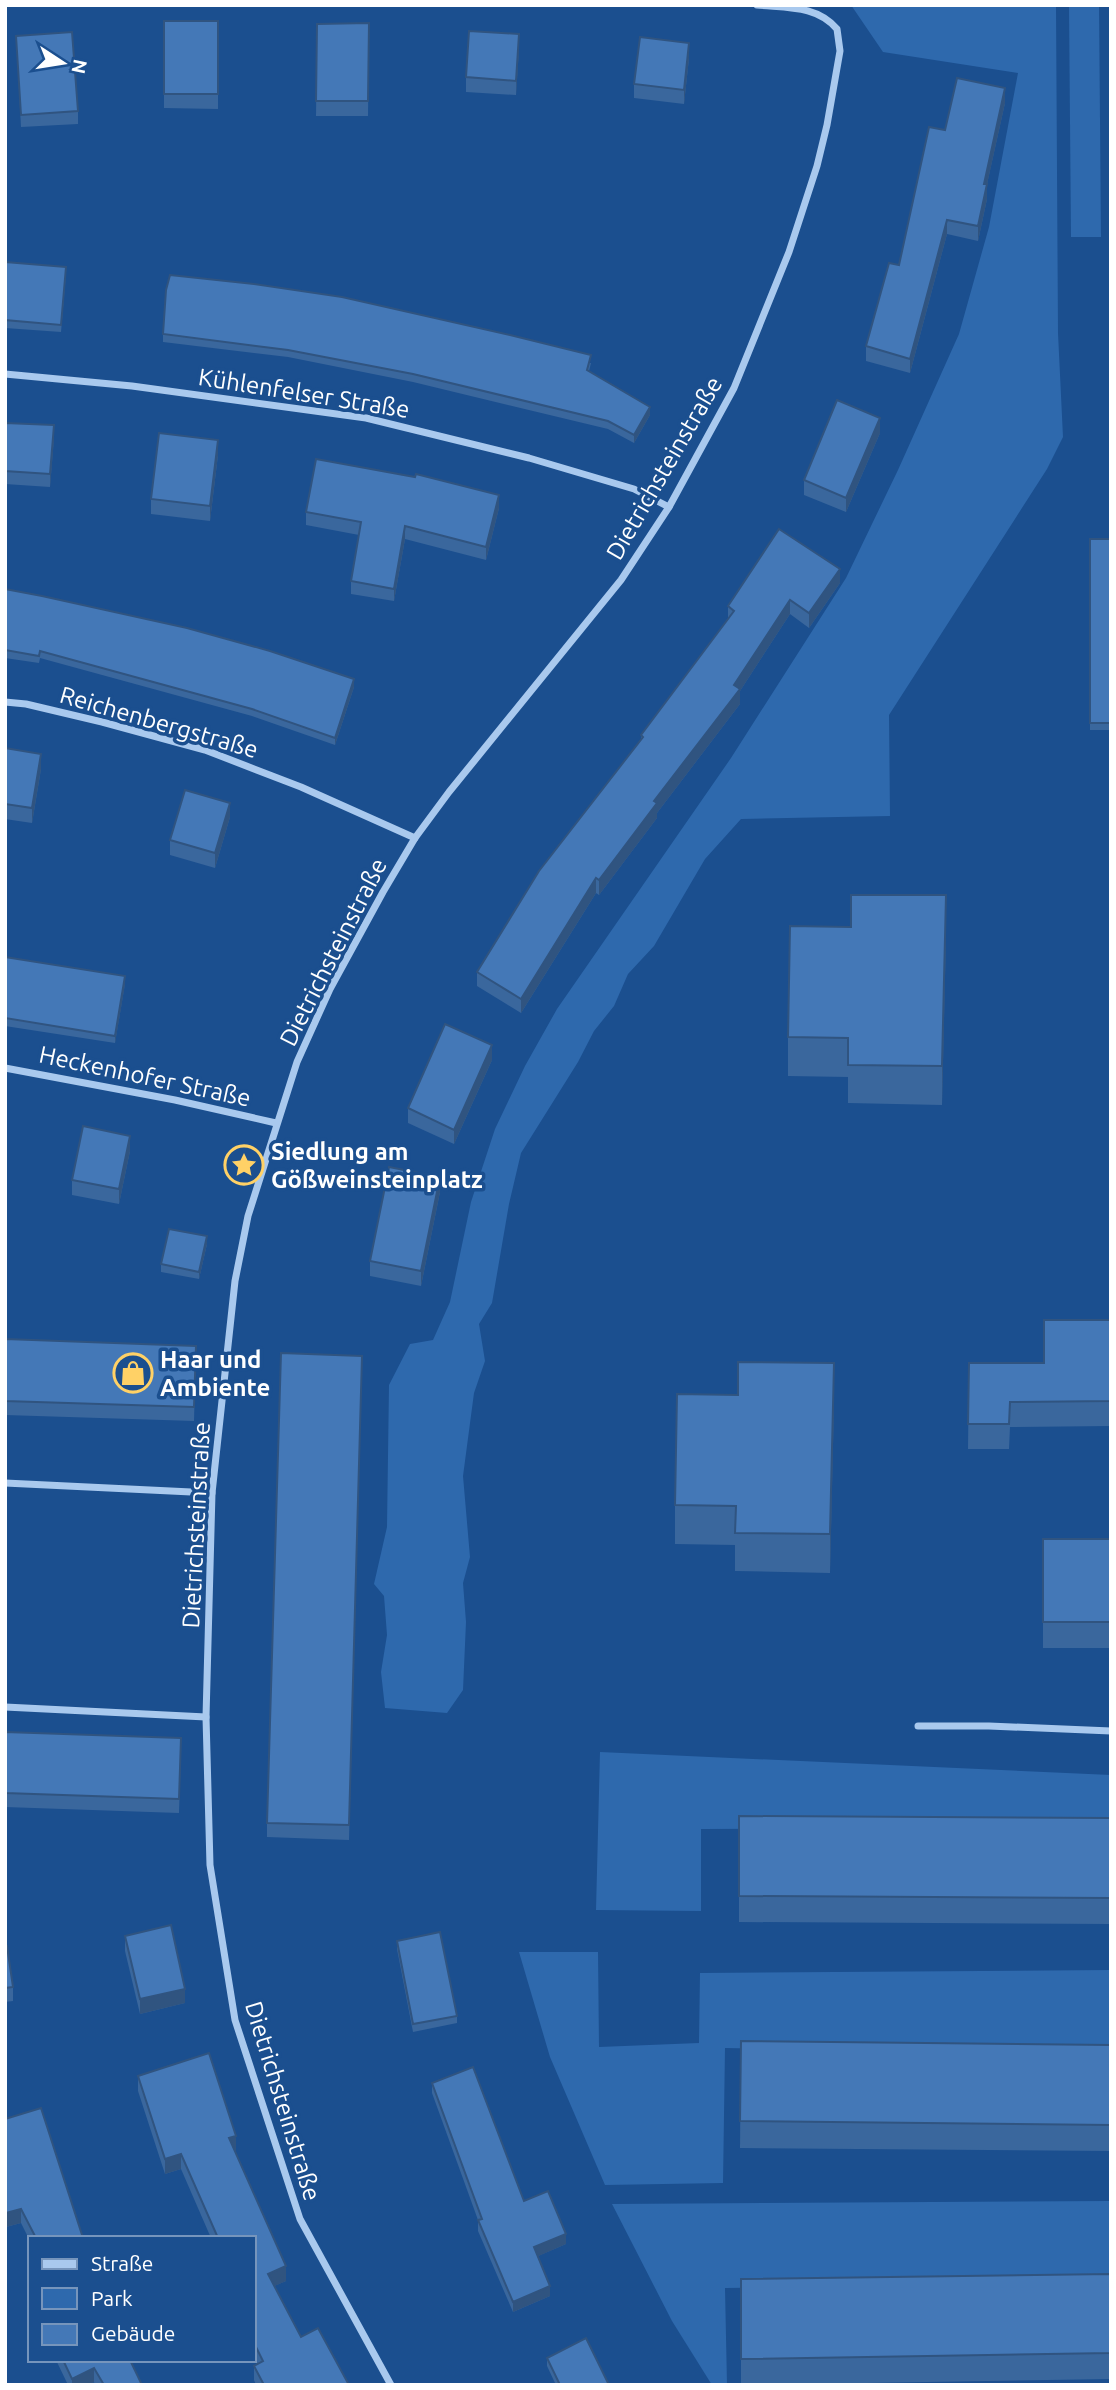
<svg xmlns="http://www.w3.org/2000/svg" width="1116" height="2390" font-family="Ubuntu,sans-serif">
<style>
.green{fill:#2e69ad}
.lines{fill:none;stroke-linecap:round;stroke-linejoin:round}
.street{stroke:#a9c9ee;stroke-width:7}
.wall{fill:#3a679d}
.shaded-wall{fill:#305480}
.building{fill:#4478b7;stroke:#305480;stroke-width:2}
.labels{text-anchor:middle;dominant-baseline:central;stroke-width:7;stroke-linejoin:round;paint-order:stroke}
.street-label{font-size:24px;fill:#fff;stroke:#1b4f8f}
.poi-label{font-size:24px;font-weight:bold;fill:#fff;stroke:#1b4f8f;text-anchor:start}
</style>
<rect width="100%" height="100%" fill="#1b4f8f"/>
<g class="green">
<polygon points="851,5 1056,5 1058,333 1063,437 1047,469 889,715 890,816 741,819 705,859 654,946 628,974 614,1006 594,1031 578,1062 521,1153 509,1204 492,1303 479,1324 485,1361 474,1393 463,1476 470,1557 463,1583 466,1622 463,1690 447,1713 385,1708 381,1672 387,1635 384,1596 374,1584 387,1527 389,1385 410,1344 433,1340 450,1302 471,1202 495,1129 525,1066 557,1009 731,758 846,578 898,470 959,334 989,227 1018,73 883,52"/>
<polygon points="1069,5 1099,5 1101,237 1071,237"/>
<polygon points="600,1752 1111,1775 1111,1828 701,1829 701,1911 596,1910"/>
<polygon points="519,1952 598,1952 599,2047 699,2043 700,1973 1111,1970 1111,2056 725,2048 723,2183 605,2185 550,2057"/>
<polygon points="1111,2201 1111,2283 725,2288 727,2385 712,2385 672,2321 612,2204"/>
</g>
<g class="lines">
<g class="street">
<polyline points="5,374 132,386 366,418 529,458 634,489 669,507"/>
<polyline points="5,702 26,704 102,722 205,750 301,787 415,838"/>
<polyline points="5,1068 175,1100 276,1123"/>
<polyline points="5,1483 212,1493"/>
<polyline points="5,1707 206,1717"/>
<polyline points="918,1726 989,1726 1111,1731"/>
<path d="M391,2385L300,2219L235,2020L210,1865L206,1717L212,1493L235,1281L248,1216L297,1062L330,989L383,892L415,838L449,792L621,580L669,507L734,388L789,252L817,166L827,125L840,51L837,29C817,5 786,8 757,5"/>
</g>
</g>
<g class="wall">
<polygon points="164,21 218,21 218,109 164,108"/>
<polygon points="369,23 368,116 316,116 317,24"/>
<polygon points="16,36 78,111 78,124 21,127"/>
<polygon points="519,49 516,95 466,92 466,77"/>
<polygon points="689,58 684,104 634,98 634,84"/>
<polygon points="1005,103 987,184 987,199 978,241 947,234 910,373 866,361 866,346 899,265"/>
<polygon points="5,262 66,274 61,332 5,328"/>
<polygon points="163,334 591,363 589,371 650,415 634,443 608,429 413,382 288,357 163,342"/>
<polygon points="5,423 54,438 50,487 5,484"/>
<polygon points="880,433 846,512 804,495 804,480"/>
<polygon points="218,455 210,521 151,514 151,499"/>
<polygon points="499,508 486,560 405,539 394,601 351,594 351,581 359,535 306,525 306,512"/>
<rect x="1090" y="539" width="21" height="191"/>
<polygon points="840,583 809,628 790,614 740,691 740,704 657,813 657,818 599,895 596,893 521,1013 477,986 477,972 641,740 641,735 728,619 728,606"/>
<polygon points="5,589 354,687 335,745 252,716 40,658 39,663 5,658"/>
<polygon points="5,748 41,769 32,823 5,819"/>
<polygon points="230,817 215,868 170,855 170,840"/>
<polygon points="946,934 942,1105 848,1103 848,1077 788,1076 788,1037"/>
<polygon points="5,957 125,984 115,1043 5,1026"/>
<polygon points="492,1060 454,1144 408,1123 408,1108"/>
<polygon points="130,1151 119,1204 72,1195 72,1180"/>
<polygon points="440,1192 421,1286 370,1276 370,1261"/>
<polygon points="207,1244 199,1279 161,1272 161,1264"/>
<polygon points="1111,1320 1111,1426 1010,1427 1009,1449 968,1449 969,1363 1044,1363"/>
<polygon points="5,1339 196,1346 194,1421 5,1415"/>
<polygon points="362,1356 349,1840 267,1837 267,1823"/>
<polygon points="834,1402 830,1573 735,1571 735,1545 675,1544 675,1505"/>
<rect x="1043" y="1539" width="68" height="109"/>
<polygon points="5,1732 181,1752 179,1813 5,1807"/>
<polygon points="739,1816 1111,1818 1111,1924 739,1922"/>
<polygon points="125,1936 185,2003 140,2014 125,1951"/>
<polygon points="397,1941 457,2016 457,2023 413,2032 397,1949"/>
<polygon points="5,1946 13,1987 13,2001 5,2002"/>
<polygon points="741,2041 1111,2045 1111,2151 740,2148"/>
<polygon points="138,2076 236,2151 235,2151 286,2281 274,2286 301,2337 349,2385 256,2385 254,2380 254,2366 257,2364 254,2358 254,2238 211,2238 181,2169 165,2174 138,2091"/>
<polygon points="432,2083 524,2201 566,2244 538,2256 550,2296 513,2312 478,2231 478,2220 432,2093"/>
<polygon points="5,2119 83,2238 30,2238 30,2241 21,2223 6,2227 5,2224"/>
<polygon points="1111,2274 1111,2379 741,2385 741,2279"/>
<polygon points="547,2358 609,2385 556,2385 547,2366"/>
<polygon points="56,2360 130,2360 142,2385 95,2385 94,2382 89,2385 68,2385"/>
</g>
<g class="shaded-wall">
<polygon points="519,34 519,49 516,95 516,81"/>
<polygon points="689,43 689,58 684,104 684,90"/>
<polygon points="1005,88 1005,103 984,198 984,184"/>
<polygon points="987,184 987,199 978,241 978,226"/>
<polygon points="947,220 947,234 910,373 910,359"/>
<polygon points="650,407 650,415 634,443 634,435"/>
<polygon points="880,418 880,433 846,512 846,498"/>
<polygon points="54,425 54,438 50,487 50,474"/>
<polygon points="218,440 218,455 210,521 210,506"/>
<polygon points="499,495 499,508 486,560 486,547"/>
<polygon points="405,526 405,539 394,601 394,589"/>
<polygon points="840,569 840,583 809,628 809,613"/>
<polygon points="790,600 790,614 740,691 740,704 657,813 657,818 599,895 599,880 654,801 734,685"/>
<polygon points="354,679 354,687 335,745 335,738"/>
<polygon points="41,754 41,769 32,823 32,808"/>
<polygon points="230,803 230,817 215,868 215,853"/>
<polygon points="596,878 596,893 521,1013 521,999"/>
<polygon points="946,895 946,934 942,1105 942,1066"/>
<polygon points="125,976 125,984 115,1043 115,1036"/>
<polygon points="492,1045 492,1060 454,1144 454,1130"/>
<polygon points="130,1136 130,1151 119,1204 119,1189"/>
<polygon points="440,1177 440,1192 421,1286 421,1271"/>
<polygon points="207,1236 207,1244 199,1279 199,1272"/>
<polygon points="834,1363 834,1402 830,1573 830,1534"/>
<polygon points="185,1989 185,2003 140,2014 140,1999"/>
<polygon points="236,2136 236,2151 229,2153 229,2138"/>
<polygon points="181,2154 181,2169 165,2174 165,2159"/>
<polygon points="21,2209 21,2223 6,2227 6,2213"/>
<polygon points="566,2234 566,2244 534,2258 534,2247"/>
<polygon points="286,2266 286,2281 268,2289 268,2274"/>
<polygon points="550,2286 550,2296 513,2312 513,2302"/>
<polygon points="94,2368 94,2382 89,2385 72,2385 72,2379"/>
</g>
<g class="building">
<rect x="164" y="21" width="54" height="73"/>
<polygon points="369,23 368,101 316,101 317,24"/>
<polygon points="469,31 519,34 516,81 466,77"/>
<polygon points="72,32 78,111 21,115 16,36"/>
<polygon points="640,37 689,43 684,90 634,84"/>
<polygon points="957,78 1005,88 984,184 987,184 978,226 947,220 910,359 866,346 889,263 899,265 929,127 945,130"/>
<polygon points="5,262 66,267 61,325 5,320"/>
<polygon points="170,275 254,284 342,297 510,335 591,355 587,370 650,407 634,435 608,421 413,374 288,350 163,334 166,290"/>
<polygon points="837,400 880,418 846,498 804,480"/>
<polygon points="5,423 54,425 50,474 5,471"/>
<polygon points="159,433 218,440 210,506 151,499"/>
<polygon points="316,459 415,477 416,474 499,495 486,547 405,526 394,589 351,581 361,522 306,512"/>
<polygon points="779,529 840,569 809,613 790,600 734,685 740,689 654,801 657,803 599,880 596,878 521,999 477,972 539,871 643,737 641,735 734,611 728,606"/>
<rect x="1090" y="539" width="21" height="184"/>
<polygon points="5,589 42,596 187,628 270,651 354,679 335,738 252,709 40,651 39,656 5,650"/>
<polygon points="5,748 41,754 32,808 5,804"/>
<polygon points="185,790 230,803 215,853 170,840"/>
<polygon points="851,895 946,895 942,1066 848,1065 848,1038 788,1037 790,926 851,927"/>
<polygon points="5,957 125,976 115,1036 5,1018"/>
<polygon points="445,1024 492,1045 454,1130 408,1108"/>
<polygon points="83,1126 130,1136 119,1189 72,1180"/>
<polygon points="389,1167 440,1177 421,1271 370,1261"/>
<polygon points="169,1229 207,1236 199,1272 161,1264"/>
<polygon points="1044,1320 1111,1320 1111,1401 1010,1402 1009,1424 968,1424 969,1363 1044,1363"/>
<polygon points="5,1339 196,1346 194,1407 5,1401"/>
<polygon points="281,1353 362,1356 349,1825 267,1823"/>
<polygon points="738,1362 834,1363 830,1534 735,1533 736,1506 675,1505 677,1394 738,1395"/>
<rect x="1043" y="1539" width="68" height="83"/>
<polygon points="5,1732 181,1738 179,1799 5,1793"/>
<polygon points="739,1816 1111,1818 1111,1898 739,1896"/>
<polygon points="171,1925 185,1989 140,1999 125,1936"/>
<polygon points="440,1932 457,2016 413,2024 397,1941"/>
<polygon points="5,1946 7,1946 13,1987 5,1988"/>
<polygon points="741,2041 1111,2045 1111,2125 740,2121"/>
<polygon points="209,2053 236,2136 229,2138 286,2266 268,2274 301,2337 318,2328 349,2385 264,2385 254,2366 263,2361 254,2343 254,2238 218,2238 181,2154 165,2159 138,2076"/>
<polygon points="473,2067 524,2201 548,2191 566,2234 534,2247 550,2286 513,2302 478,2220 482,2219 432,2083"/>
<polygon points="41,2108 83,2238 36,2238 21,2209 6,2213 5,2210 5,2119"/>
<polygon points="1111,2274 1111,2353 741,2359 741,2279"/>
<polygon points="586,2338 609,2385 560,2385 547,2358"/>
<polygon points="63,2360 130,2360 142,2385 104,2385 94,2368 72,2379"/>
</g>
<defs>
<g id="sight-ring" transform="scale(2.0125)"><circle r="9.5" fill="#1b4f8f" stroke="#ffd166" stroke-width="1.5"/><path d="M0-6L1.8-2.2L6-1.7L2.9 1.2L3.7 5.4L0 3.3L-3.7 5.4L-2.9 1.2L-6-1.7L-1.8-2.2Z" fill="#ffd166"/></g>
<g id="shop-ring" transform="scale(2.0125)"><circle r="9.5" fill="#1b4f8f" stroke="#ffd166" stroke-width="1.5"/><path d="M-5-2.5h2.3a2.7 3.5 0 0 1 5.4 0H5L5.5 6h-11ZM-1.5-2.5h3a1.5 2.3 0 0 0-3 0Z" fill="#ffd166"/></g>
</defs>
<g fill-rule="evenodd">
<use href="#sight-ring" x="244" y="1165"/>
<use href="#shop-ring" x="133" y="1373"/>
</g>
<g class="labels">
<g class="street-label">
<text transform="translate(304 393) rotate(9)">Kühlenfelser Straße</text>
<text transform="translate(664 468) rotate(-60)">Dietrichsteinstraße</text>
<text transform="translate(159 722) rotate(16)">Reichenbergstraße</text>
<text transform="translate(333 952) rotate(-63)">Dietrichsteinstraße</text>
<text transform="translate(145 1076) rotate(12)">Heckenhofer Straße</text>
<text transform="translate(196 1525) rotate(-87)">Dietrichsteinstraße</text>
<text transform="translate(283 2101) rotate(73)">Dietrichsteinstraße</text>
</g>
<g class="poi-label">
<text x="271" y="1151">Siedlung am<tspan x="271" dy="28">Gößweinsteinplatz</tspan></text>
<text x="160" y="1359">Haar und<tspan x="160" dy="28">Ambiente</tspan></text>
</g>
</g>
<rect width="1116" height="2390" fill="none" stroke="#ffffff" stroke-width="14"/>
<rect x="28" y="2236" width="228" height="126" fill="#1b4f8f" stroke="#7695bc" stroke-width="2"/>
<rect x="42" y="2259" width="35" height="10" fill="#a9c9ee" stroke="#7695bc" stroke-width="2"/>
<text x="91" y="2271" font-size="21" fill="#ffffff">Straße</text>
<rect x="42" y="2288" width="35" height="21" fill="#2e69ad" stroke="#7695bc" stroke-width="2"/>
<text x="91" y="2306" font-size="21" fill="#ffffff">Park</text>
<rect x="42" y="2324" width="35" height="21" fill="#4478b7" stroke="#7695bc" stroke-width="2"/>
<text x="91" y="2341" font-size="21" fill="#ffffff">Gebäude</text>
<g transform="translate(63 63) rotate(102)" stroke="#1b4f8f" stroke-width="5" paint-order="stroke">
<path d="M0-5L12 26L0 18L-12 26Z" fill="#ffffff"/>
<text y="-10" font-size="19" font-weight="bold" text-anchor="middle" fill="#ffffff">N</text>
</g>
</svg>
